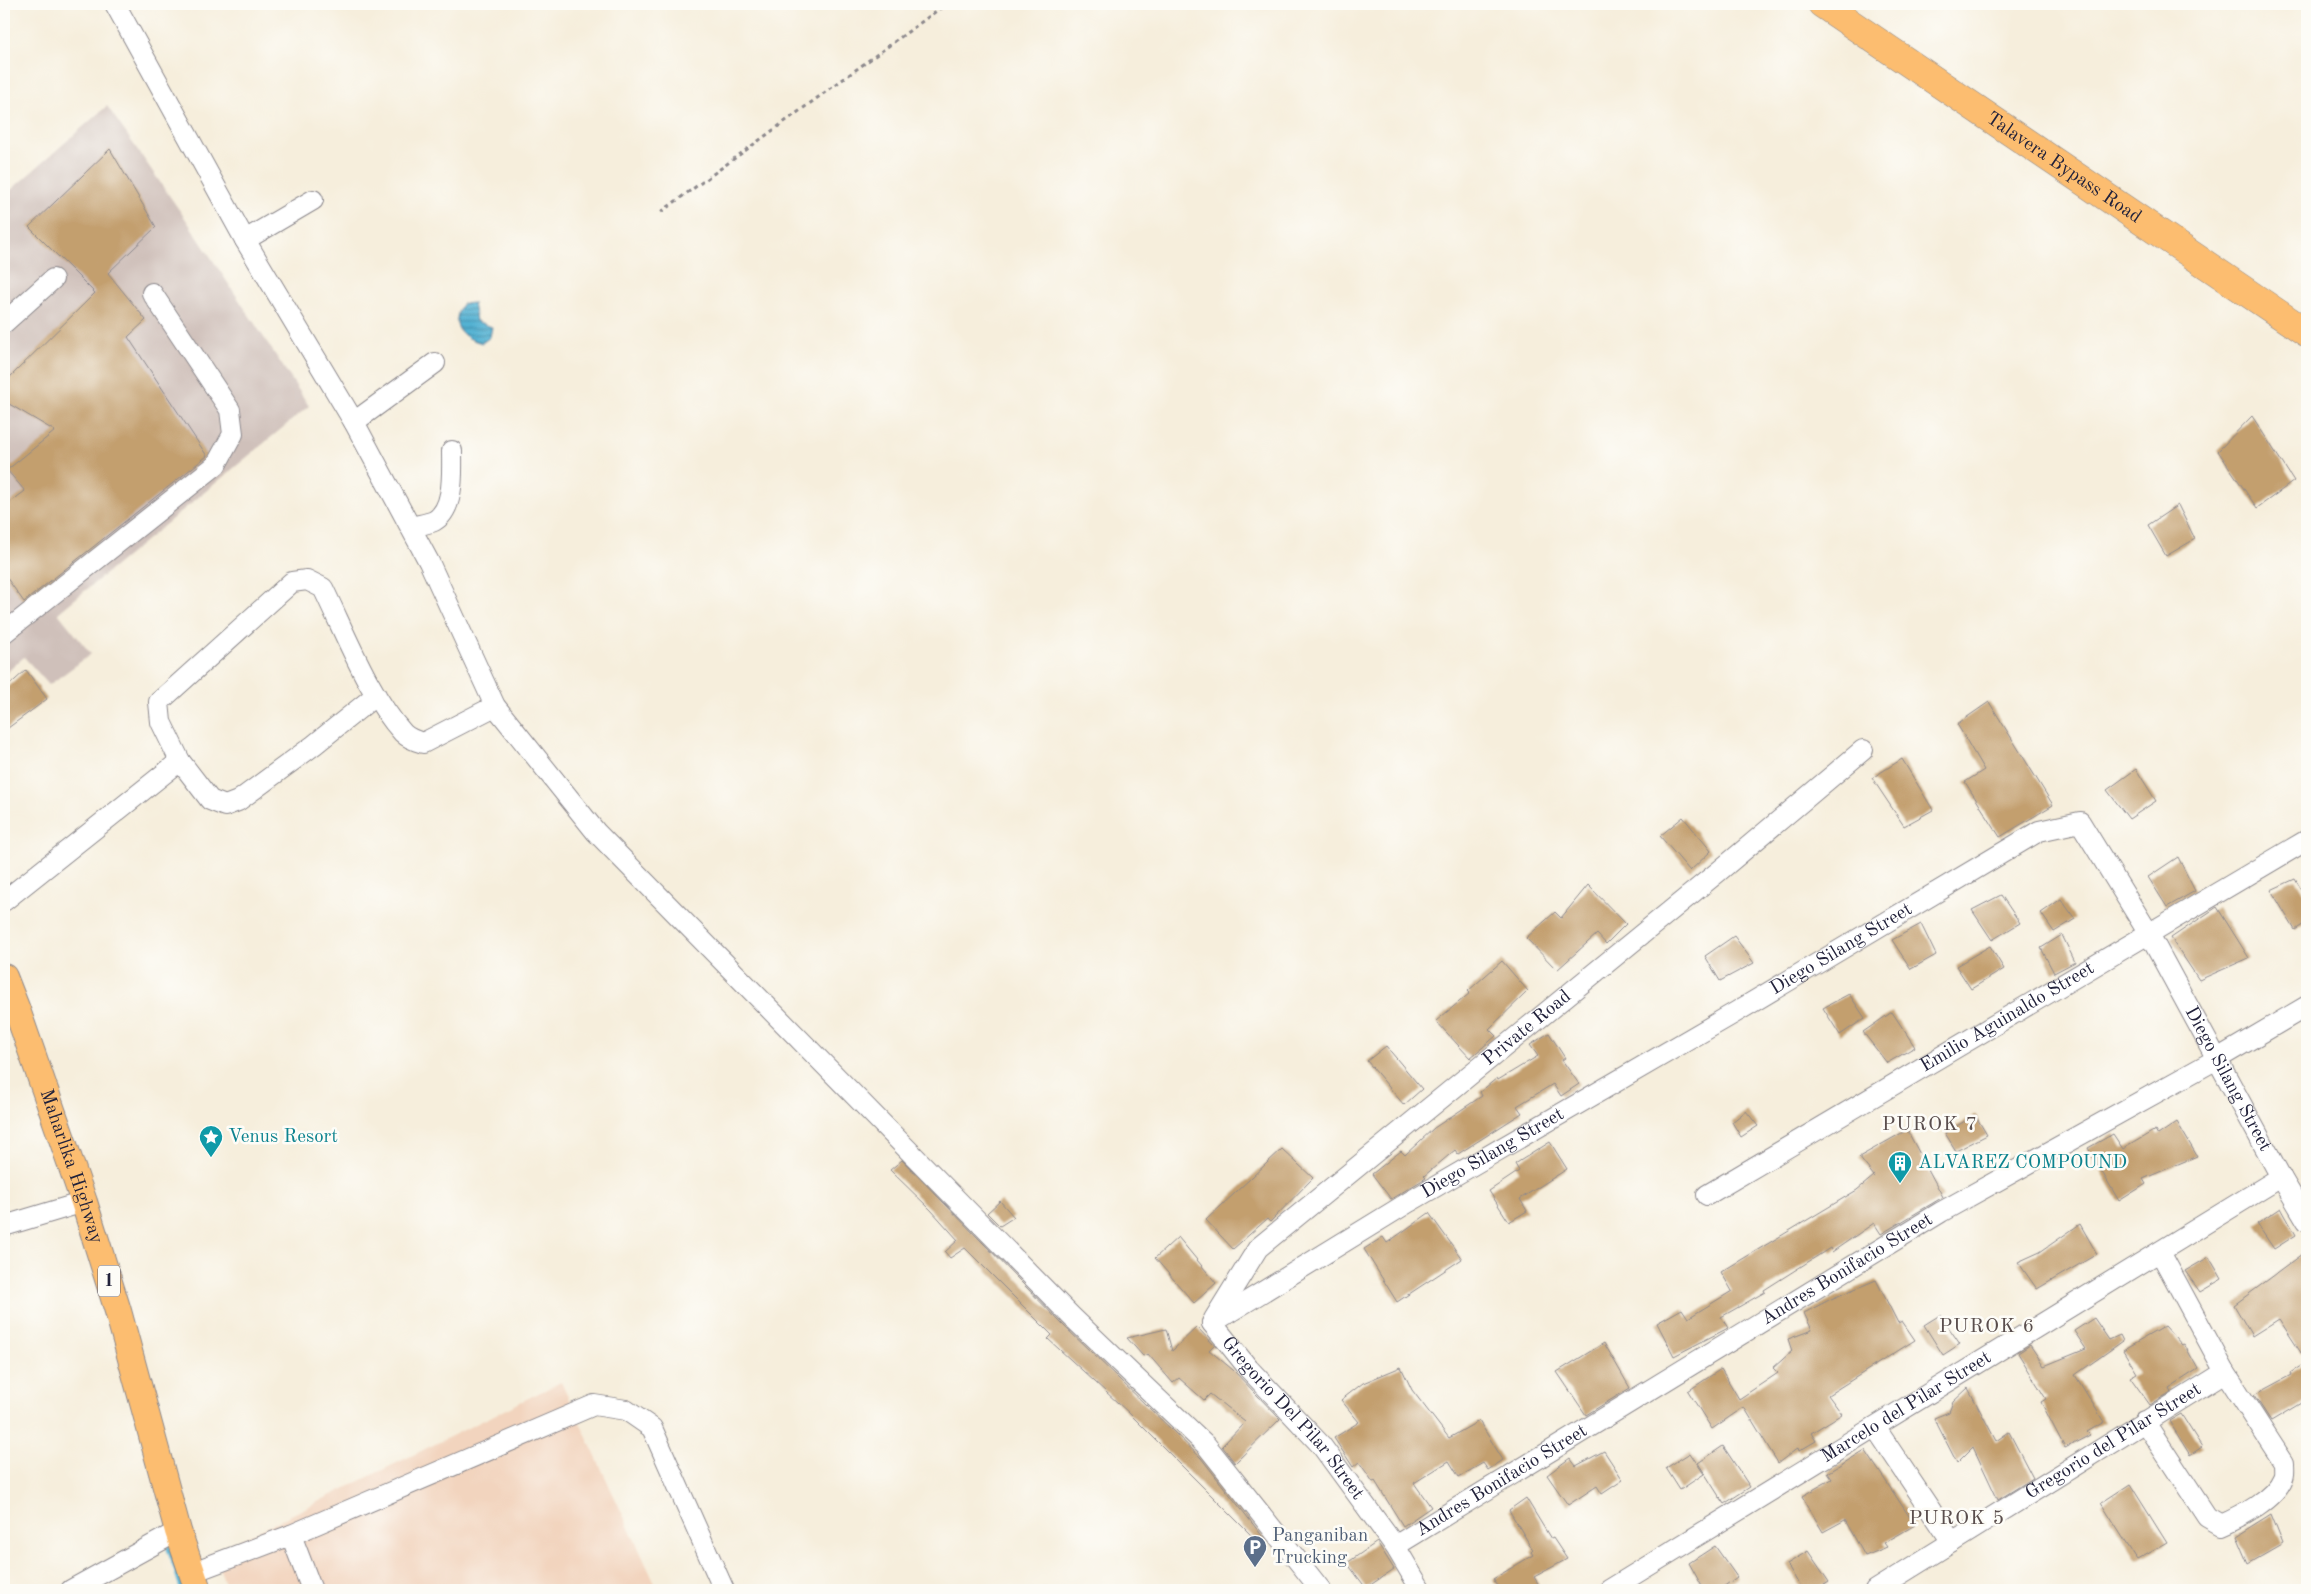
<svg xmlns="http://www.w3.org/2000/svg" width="2311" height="1594" font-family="'Old Standard TT',serif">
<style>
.built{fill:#f2d4be}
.industrial{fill:#cfc0ba}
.water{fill:url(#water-rules);stroke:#3b6a87}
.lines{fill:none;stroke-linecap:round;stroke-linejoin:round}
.stream{stroke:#54b2d3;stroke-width:5.5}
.building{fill:#c39f6e}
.minor-casing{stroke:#8c888c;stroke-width:22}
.major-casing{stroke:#8c888c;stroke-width:28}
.highway-casing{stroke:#8c888c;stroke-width:29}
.path{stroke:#8c888c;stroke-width:3;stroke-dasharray:4 4;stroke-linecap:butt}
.minor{stroke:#fff;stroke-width:20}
.major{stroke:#fcbd6f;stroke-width:26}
.highway{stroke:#fcbd6f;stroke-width:28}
.labels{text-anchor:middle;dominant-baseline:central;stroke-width:5;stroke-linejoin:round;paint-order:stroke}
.shield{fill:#fdfcf7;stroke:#646373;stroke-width:1}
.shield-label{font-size:18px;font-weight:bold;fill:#22223b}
.street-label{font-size:19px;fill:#22223b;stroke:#fdfcf7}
.culture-label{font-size:19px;fill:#0d838f;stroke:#fdfcf7;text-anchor:start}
.service-label{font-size:19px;fill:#4e5e75;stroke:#fdfcf7;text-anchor:start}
.neighbourhood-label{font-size:20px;letter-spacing:1px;fill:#5a4e4d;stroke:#fdfcf7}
</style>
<defs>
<pattern id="water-rules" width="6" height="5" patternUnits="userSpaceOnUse" patternTransform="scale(1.25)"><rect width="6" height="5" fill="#54b2d3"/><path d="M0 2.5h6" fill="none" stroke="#4590ac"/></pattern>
</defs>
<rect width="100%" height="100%" fill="#fdfcf7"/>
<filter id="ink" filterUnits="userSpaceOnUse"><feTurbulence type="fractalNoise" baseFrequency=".02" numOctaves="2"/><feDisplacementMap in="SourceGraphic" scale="10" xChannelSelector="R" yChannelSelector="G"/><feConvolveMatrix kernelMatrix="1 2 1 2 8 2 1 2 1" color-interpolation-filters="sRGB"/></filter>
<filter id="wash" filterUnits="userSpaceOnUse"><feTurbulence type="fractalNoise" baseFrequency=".0096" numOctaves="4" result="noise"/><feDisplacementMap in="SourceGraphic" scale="20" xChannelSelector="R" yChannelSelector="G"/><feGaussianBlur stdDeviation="1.12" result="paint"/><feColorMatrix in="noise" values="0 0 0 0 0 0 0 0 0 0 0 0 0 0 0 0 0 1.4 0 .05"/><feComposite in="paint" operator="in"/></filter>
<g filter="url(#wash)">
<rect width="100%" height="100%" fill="#f6eedc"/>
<polygon class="built" points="561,1382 658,1590 227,1590 214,1553"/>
<polygon class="industrial" points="107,106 187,221 309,406 58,613 91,654 49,685 24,657 4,675 4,196"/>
<path class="water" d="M473,303L476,321L492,327L490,337L482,343C460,337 450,326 462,304Z"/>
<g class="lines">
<g class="stream">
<polyline points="2303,4 2307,8"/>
<polyline points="169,1548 183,1590"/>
</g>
</g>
<g id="blocks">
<g class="building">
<polygon points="110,149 156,227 108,273 146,320 128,337 207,456 24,602 4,574 4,507 25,491 7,470 55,431 4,401 4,383 95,293 29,227"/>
<polygon points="2252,416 2294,481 2257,508 2218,451"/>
<polygon points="2178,505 2195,539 2166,556 2148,525"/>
<polygon points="26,670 47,699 4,731 4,690"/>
<polygon points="1989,702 2053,805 2000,837 1965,782 1984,770 1957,724"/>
<polygon points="1902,759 1933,810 1904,826 1872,778"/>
<polygon points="2136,769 2156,801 2129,819 2107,790"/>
<polygon points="1683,817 1711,851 1690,871 1660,836"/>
<polygon points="2178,857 2195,891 2167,907 2148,877"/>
<polygon points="2295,879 2307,899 2307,922 2295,930 2271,890"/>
<polygon points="1588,885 1626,924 1606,944 1597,934 1557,970 1526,938 1555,912 1561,918"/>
<polygon points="2001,895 2020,923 1992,940 1972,910"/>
<polygon points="2061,899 2075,919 2054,932 2041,913"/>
<polygon points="2217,907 2249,958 2199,980 2171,938"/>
<polygon points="1921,924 1936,955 1911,969 1892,940"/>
<polygon points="2062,935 2075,962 2054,973 2041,948"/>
<polygon points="1734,936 1754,963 1720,981 1705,956"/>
<polygon points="1990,946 2004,969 1971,989 1956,966"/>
<polygon points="1502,961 1528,991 1489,1029 1496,1036 1470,1058 1436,1021 1470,993 1468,991"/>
<polygon points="1849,994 1865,1018 1840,1035 1823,1008"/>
<polygon points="1892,1012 1915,1047 1887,1063 1863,1032"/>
<polygon points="1549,1033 1565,1058 1562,1060 1579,1084 1561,1096 1553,1084 1517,1106 1522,1113 1458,1154 1455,1150 1424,1176 1426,1178 1391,1199 1372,1174 1401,1151 1405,1155 1434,1128 1482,1096 1480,1092 1497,1078 1498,1080 1538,1056 1530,1045"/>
<polygon points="1386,1046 1422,1089 1404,1105 1367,1061"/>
<polygon points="1746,1111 1758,1126 1741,1137 1732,1122"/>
<polygon points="1975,1115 1987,1135 1956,1151 1945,1133"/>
<polygon points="2177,1122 2197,1156 2143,1179 2146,1184 2119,1201 2088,1148 2113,1134 2123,1149 2155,1130 2158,1135"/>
<polygon points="1907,1130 1943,1197 1881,1234 1874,1223 1832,1252 1830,1248 1764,1290 1765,1292 1721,1317 1728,1328 1674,1356 1657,1323 1682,1309 1688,1318 1732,1291 1721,1272 1857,1190 1874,1176 1859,1157"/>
<polygon points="1550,1142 1567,1169 1520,1199 1527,1211 1509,1222 1489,1191 1519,1171 1515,1164"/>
<polygon points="1282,1149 1313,1178 1270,1222 1267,1219 1233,1249 1206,1220"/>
<polygon points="902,1160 1064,1326 1201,1458 1267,1542 1262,1546 1129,1413 1048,1339 1052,1335 965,1248 950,1258 945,1252 958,1240 931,1210 890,1170"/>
<polygon points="1000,1201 1014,1217 1000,1226 987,1213"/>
<polygon points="2281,1208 2296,1235 2274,1249 2257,1224"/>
<polygon points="1429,1213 1462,1259 1397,1302 1364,1249 1383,1237 1387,1243"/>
<polygon points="2080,1224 2097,1254 2037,1289 2018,1262 2040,1252"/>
<polygon points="1178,1237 1216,1283 1194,1303 1155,1258"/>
<polygon points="2307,1251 2307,1402 2306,1400 2271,1421 2254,1395 2291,1375 2290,1373 2307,1362 2279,1319 2252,1336 2234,1305"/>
<polygon points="2209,1257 2222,1279 2200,1292 2185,1271"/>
<polygon points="1876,1280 1898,1323 1902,1321 1915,1340 1828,1395 1842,1414 1811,1433 1816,1441 1799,1451 1798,1448 1778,1463 1744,1407 1712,1429 1688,1391 1721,1369 1739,1399 1778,1373 1773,1368 1792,1351 1788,1339 1812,1330 1804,1313 1831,1299"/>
<polygon points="1940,1315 1960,1344 1943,1355 1924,1325"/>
<polygon points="2094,1318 2109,1340 2120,1335 2123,1341 2075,1375 2104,1422 2087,1432 2090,1435 2065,1448 2041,1402 2046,1399 2018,1353 2030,1345 2044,1366 2086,1349 2074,1331"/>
<polygon points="2165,1326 2182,1345 2184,1344 2198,1369 2169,1388 2171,1392 2150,1405 2130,1377 2137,1373 2123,1350"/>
<polygon points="1197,1327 1214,1345 1209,1350 1233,1370 1280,1419 1235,1463 1222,1446 1245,1422 1210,1394 1204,1400 1179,1378 1173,1383 1148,1354 1143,1356 1127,1338 1166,1329 1172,1351"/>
<polygon points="1604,1343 1630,1388 1586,1415 1557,1372"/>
<polygon points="1401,1367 1412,1390 1449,1438 1479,1421 1503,1460 1488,1470 1483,1463 1459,1477 1449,1461 1414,1483 1431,1507 1403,1526 1375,1481 1373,1482 1359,1462 1353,1467 1334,1438 1359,1422 1341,1400 1363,1383"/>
<polygon points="1968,1388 1996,1441 2009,1432 2033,1478 1998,1500 1973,1447 1957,1463 1934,1418 1949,1412 1953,1402"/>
<polygon points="2181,1414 2202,1447 2190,1455 2169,1421"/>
<polygon points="1723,1446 1750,1487 1724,1504 1698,1463"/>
<polygon points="1865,1450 1915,1525 1884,1543 1887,1547 1865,1556 1845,1520 1823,1532 1802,1496 1832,1479 1828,1473"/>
<polygon points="1604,1451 1623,1480 1602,1494 1597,1486 1568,1505 1547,1475 1570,1458 1576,1466"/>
<polygon points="1690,1453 1704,1474 1680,1490 1666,1468"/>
<polygon points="2130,1484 2167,1543 2137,1560 2101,1503"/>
<polygon points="1526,1498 1551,1539 1553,1538 1567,1559 1534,1577 1542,1590 1501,1590 1493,1579 1533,1555 1531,1552 1533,1550 1509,1510"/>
<polygon points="2271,1514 2283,1544 2248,1564 2236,1536"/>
<polygon points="1377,1542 1394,1569 1366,1588 1347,1563"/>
<polygon points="1715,1546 1737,1577 1719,1590 1704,1590 1689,1563"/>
<polygon points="1808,1551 1829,1582 1816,1590 1802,1590 1787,1564"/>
</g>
</g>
</g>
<g filter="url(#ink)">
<use href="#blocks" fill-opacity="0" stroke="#8c888c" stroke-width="1"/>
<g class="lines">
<g class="minor-casing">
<g id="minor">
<polyline points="115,4 245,240 354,422 429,562 495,706 596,832 1072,1317 1206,1445 1321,1590"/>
<polyline points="245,240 313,200"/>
<polyline points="4,323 53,279"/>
<polyline points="354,422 435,363"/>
<path d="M411,527C418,525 427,524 434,521C455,509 452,472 452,451"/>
<polyline points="4,633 216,465 233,434 230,410 152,293"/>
<path d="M376,695L314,745L238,801L225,806L210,800L180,761L161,722L159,702L292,582L307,580L323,588C345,633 369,696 403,733C408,738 416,741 423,743L495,706"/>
<polyline points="4,901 180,761"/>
<path id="s1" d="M1707,1195L2307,840"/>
<polyline points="4,1226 84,1202"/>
<path id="s2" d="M1214,1319L1258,1248L1718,872L1863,750"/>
<path id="s3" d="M1212,1323L1409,1202L1731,1015L2039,831L2080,822L2149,934L2281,1177L2307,1221"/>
<path id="s4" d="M1212,1323L1249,1369L1321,1445L1395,1546L1421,1590"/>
<path d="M2144,1421L2207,1517L2221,1525C2240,1517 2275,1499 2283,1478C2285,1474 2284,1468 2284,1463L2225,1372L2160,1252"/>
<polyline points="1875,1427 1952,1542"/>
<polyline points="291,1535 594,1405 626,1410 652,1428 724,1590"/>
<path id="s5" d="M1395,1546L1941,1212L2217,1059L2307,1006"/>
<polyline points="193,1572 291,1535 312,1590"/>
<polyline points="71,1590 178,1531"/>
<path id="s6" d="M1609,1590L2281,1177"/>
<path id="s7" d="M1875,1590L2225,1372"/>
</g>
</g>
<g class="major-casing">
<g id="major">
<path id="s8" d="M4,977L17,1010L84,1202L118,1311L178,1531L198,1590"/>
</g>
</g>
<g class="highway-casing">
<g id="highway">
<path id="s9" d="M1822,4L2307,333"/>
</g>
</g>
<polyline class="path" points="661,212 946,4"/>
<use href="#minor" class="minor"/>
<use href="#major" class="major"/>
<use href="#highway" class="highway"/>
</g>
</g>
<defs>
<g id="sight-pin" transform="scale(1.25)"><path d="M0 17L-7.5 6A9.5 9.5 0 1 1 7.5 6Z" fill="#0f9aa8" stroke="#fdfcf7"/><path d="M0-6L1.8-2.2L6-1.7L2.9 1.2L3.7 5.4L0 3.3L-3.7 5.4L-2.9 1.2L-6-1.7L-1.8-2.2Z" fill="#fff"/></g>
<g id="building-pin" transform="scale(1.25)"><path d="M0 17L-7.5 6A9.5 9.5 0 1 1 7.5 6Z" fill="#0f9aa8" stroke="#fdfcf7"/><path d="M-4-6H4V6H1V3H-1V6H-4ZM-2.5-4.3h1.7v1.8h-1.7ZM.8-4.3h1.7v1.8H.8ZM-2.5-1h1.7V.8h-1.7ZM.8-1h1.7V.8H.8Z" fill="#fff"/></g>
<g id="parking-pin" transform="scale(1.25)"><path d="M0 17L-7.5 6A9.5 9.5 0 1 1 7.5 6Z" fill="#5c6f8a" stroke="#fdfcf7"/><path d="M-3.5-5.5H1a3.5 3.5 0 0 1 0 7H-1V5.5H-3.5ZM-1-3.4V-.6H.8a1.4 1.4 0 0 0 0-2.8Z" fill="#fff"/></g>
</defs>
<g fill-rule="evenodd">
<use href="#sight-pin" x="211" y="1137"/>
<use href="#building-pin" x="1900" y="1163"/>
<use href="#parking-pin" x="1255" y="1547"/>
</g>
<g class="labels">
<rect class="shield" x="98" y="1265.5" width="22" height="31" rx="4"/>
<g class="shield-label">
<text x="109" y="1281">1</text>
</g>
<g class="street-label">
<text stroke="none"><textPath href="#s9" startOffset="292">Talavera Bypass Road</textPath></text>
<text stroke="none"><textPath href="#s3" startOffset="732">Diego Silang Street</textPath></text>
<text stroke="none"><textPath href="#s1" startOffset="349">Emilio Aguinaldo Street</textPath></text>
<text stroke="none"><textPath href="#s2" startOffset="431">Private Road</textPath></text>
<text stroke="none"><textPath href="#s3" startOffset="1301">Diego Silang Street</textPath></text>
<text stroke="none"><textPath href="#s3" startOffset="328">Diego Silang Street</textPath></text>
<text stroke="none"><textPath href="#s8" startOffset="201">Maharlika Highway</textPath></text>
<text stroke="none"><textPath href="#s5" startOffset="530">Andres Bonifacio Street</textPath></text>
<text stroke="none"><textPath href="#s6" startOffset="349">Marcelo del Pilar Street</textPath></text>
<text stroke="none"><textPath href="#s4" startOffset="125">Gregorio Del Pilar Street</textPath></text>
<text stroke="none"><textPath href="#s7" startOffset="281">Gregorio del Pilar Street</textPath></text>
<text stroke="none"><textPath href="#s5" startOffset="125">Andres Bonifacio Street</textPath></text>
</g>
<g class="culture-label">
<text x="228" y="1137">Venus Resort</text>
<text x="1918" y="1163">ALVAREZ COMPOUND</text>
</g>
<g class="service-label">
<text x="1272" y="1536">Panganiban<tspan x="1272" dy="22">Trucking</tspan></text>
</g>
<g class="neighbourhood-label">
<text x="1930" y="1125">PUROK 7</text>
<text x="1987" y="1327">PUROK 6</text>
<text x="1957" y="1519">PUROK 5</text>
</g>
</g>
<rect width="2311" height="1594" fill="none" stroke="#fdfcf7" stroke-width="20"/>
</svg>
